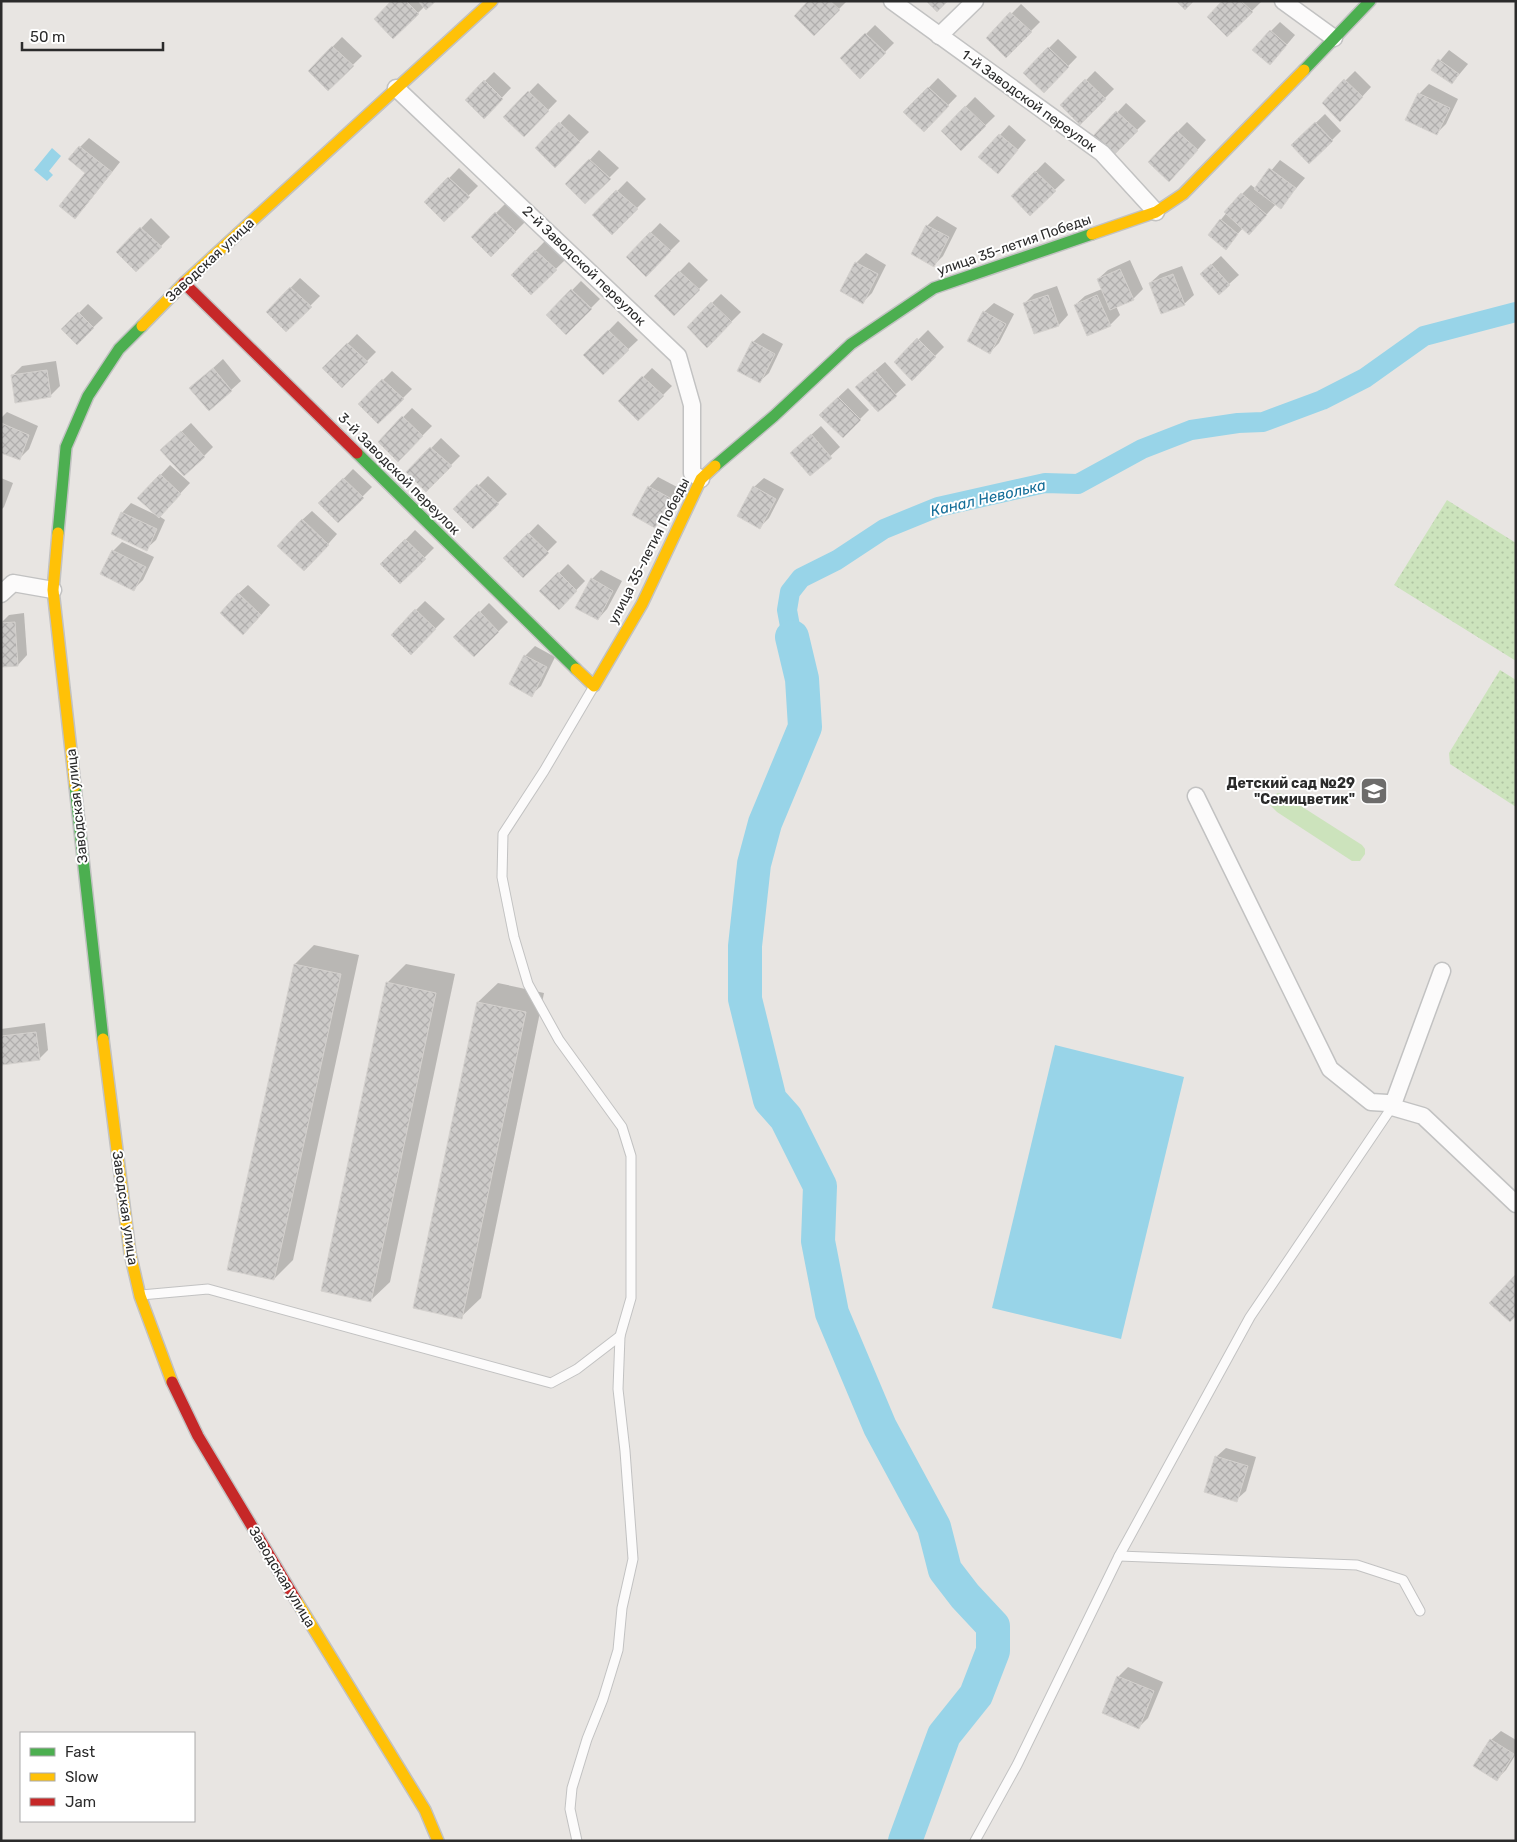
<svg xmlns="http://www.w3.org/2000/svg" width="1517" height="1842" font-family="Rubik,sans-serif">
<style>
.grass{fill:#cce3bc}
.park{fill:url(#park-dots)}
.water{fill:#98d4e8}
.shadow{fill:#0003}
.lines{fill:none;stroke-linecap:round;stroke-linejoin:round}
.canal{stroke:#98d4e8;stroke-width:20}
.river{stroke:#98d4e8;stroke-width:34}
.building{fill:url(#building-cross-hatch);stroke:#d4d1ce}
.lane-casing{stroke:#c2c2c2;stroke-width:11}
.street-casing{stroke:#c2c2c2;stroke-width:19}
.fast-casing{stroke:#c2c2c2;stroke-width:14}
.slow-casing{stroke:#c2c2c2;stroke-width:14}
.jam-casing{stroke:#c2c2c2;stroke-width:14}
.lane{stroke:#fcfbfb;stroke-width:9}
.street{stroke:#fcfbfb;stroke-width:16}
.fast{stroke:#4caf50;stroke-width:11}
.slow{stroke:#ffc107;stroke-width:11}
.jam{stroke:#c62828;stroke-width:11}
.labels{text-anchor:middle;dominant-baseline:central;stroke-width:4;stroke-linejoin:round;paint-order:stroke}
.street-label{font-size:14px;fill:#2b2b2b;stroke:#fff}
.poi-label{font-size:14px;font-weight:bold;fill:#2b2b2b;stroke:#fff;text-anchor:end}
.water-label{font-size:15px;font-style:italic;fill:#136d98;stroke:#fff}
</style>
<defs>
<pattern id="park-dots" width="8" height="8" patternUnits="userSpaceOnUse" patternTransform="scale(1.25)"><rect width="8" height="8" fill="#cce3bc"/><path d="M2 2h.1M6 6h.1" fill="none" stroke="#afc3a2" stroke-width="1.8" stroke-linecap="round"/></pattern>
<pattern id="building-cross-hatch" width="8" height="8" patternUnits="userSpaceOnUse" patternTransform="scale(1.25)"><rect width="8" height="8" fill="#cdcbc9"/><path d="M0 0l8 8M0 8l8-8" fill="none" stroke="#b0aead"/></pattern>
</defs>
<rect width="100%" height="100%" fill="#e8e5e2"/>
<polygon class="grass" points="1278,793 1282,794 1362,845 1365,849 1365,854 1360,861 1352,861 1277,812 1270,805 1274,795"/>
<g class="park">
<polygon points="1447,500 1516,543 1516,661 1394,585"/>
<polygon points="1500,670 1516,680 1516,807 1450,764 1449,753"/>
</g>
<g class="water">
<polygon points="52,148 61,156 49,171 53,175 47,181 34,170"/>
<polygon points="1055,1045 1184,1077 1121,1339 992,1308"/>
</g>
<g class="shadow">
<polygon points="392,1 434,1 425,6 394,37"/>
<polygon points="809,1 847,1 839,9"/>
<polygon points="1224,1 1261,2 1227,35"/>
<polygon points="1021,4 1040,22 1006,56 988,38"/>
<polygon points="1280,22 1295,35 1279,54 1271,31"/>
<polygon points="875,25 894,43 860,77 842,58"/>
<polygon points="342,37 362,56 328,89 309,71"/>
<polygon points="1058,39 1077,57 1044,91 1025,72"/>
<polygon points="1449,50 1468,64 1452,83 1433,69"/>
<polygon points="1095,71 1114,89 1080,123 1062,105"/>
<polygon points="1355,71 1371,87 1349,111 1323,103"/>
<polygon points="494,72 511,88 484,117 466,100"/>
<polygon points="938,78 957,96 924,130 905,112"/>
<polygon points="538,83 557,101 524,135 505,117"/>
<polygon points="1429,84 1458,99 1446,124 1436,134 1419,94"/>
<polygon points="975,97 995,116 961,149 942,131"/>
<polygon points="1126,103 1146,121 1112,155 1094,137"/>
<polygon points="569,114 589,132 555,166 536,148"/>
<polygon points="1325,114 1341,131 1309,163 1293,145"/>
<polygon points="1187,122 1206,140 1179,171 1177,132"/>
<polygon points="1009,125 1026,140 1007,163 980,157"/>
<polygon points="89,138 120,162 84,208 87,173 80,147"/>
<polygon points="599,150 619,168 585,202 567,184"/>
<polygon points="1280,160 1305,178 1280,207 1276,204 1258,224 1243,228 1225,248 1209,234 1242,194 1251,185 1256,189"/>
<polygon points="1045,162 1065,180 1030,214 1012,196"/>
<polygon points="459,168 478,186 444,220 426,202"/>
<polygon points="627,181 646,199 612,233 594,215"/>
<polygon points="505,204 525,222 491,256 472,237"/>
<polygon points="937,216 957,228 943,256 933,266 927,226"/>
<polygon points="151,218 170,237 136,271 118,252"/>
<polygon points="660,223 680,241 646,275 627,257"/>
<polygon points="545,241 565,260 531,293 512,275"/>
<polygon points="866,253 886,265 872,293 862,303 856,263"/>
<polygon points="1221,256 1239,275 1229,284 1211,265"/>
<polygon points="1130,260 1143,289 1133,299 1116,306 1120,315 1110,325 1075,305 1085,296 1102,289 1098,279 1108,270"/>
<polygon points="689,262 708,280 674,314 656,296"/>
<polygon points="1182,266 1194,295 1184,304 1150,283 1160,274"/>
<polygon points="300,278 320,296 286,330 267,312"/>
<polygon points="581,281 600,299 566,333 548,315"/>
<polygon points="1057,286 1068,315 1059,325 1025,303 1034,294"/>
<polygon points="721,294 741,312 707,346 688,327"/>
<polygon points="994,303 1014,314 999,343 990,352 984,312"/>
<polygon points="88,304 103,318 77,343 63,329"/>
<polygon points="618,321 638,340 603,373 585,355"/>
<polygon points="928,330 944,347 912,379 896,362"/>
<polygon points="763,333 783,344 769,373 759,382 753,342"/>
<polygon points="357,334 376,352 342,386 324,368"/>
<polygon points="223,359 241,381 231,390 191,388"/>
<polygon points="56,361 60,386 51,395 12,376 22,366"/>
<polygon points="885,362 906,385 878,410 866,378"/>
<polygon points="652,368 672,386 638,420 620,401"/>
<polygon points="392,371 412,389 378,423 359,404"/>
<polygon points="848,388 869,410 843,436 830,405"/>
<polygon points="412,408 432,426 398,460 379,442"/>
<polygon points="7,412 38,426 29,449 19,459 1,451 1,418"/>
<polygon points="191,423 213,447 204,456 171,441"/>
<polygon points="821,426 840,447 810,475 801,444"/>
<polygon points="441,438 460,456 426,490 408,472"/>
<polygon points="170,465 190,483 159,516 165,520 156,540 146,549 122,513 131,503 158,516 139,498"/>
<polygon points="353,469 372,487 338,521 320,503"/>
<polygon points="488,476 507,494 473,527 455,509"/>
<polygon points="658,477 679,488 664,517 655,526 649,487"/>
<polygon points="1,478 13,483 4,507 1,510"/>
<polygon points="764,478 784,489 769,518 760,527 754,487"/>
<polygon points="312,511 337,534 314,560 302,520"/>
<polygon points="538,524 557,542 523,576 505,558"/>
<polygon points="415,530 434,548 400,582 382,564"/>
<polygon points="122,542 154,557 143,580 134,589 113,551"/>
<polygon points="568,564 585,581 559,608 541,591"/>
<polygon points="601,570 622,581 607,609 598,619 592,579"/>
<polygon points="248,585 270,605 253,624 238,594"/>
<polygon points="425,601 445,619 411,653 392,634"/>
<polygon points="489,603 508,622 474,656 455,637"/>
<polygon points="24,613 27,655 18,665 3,666 1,623 9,615"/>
<polygon points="535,646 555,657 541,686 531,695 510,683 525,656"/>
<polygon points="314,945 359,955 293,1260 274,1279 295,964"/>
<polygon points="406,964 455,974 390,1282 370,1301 387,983"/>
<polygon points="498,983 544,993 481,1298 461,1317 478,1002"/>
<polygon points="45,1023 48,1050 39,1059 1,1064 1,1029"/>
<polygon points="1226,1448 1256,1457 1246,1491 1236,1500 1216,1457"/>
<polygon points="1128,1667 1163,1682 1148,1718 1139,1727 1118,1677"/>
<polygon points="1501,1731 1516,1740 1516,1754 1506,1770 1496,1780 1491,1740"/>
</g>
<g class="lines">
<polyline class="canal" points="792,637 787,610 790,592 801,578 837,560 884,529 938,507 1045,483 1078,484 1142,449 1191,430 1238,423 1263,422 1322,400 1365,378 1424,336 1516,312"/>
<polyline class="river" points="792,637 802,679 805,727 765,823 754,864 745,946 745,999 770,1100 786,1118 820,1186 818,1241 832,1313 880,1427 934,1527 945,1570 965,1596 993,1626 993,1651 976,1695 944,1735 905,1841"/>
</g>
<g class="building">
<polygon points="391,1 406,1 419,14 393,39 374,19"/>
<polygon points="418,1 436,1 426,10"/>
<polygon points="808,1 830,1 840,10 814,36 794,16"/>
<polygon points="926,1 948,1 937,12"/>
<polygon points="1176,1 1194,1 1185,10"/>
<polygon points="1222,1 1241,1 1253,12 1227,37 1207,17"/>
<polygon points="1010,12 1032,32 1006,58 986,38"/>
<polygon points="1270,30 1287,45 1270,65 1252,50"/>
<polygon points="865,33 886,53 860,79 840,58"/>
<polygon points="332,46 354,66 328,91 308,71"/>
<polygon points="1048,47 1069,67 1044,93 1023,73"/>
<polygon points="1438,59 1459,74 1452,84 1431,70"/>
<polygon points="1085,79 1106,99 1080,125 1060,105"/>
<polygon points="1344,79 1363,97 1340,122 1322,103"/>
<polygon points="484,80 503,99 484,119 465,100"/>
<polygon points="928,87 949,106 924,132 903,112"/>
<polygon points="528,91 549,111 524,137 503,117"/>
<polygon points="1418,93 1450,108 1437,135 1405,120"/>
<polygon points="965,106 986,126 961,151 941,131"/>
<polygon points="1116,111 1138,131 1112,157 1092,137"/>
<polygon points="559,122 580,142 555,168 535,148"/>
<polygon points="1315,122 1333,141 1309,164 1291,145"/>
<polygon points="1177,131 1198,150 1169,182 1148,162"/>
<polygon points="999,134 1018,150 998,174 978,157"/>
<polygon points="79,146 112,172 75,219 59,206 85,173 68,159"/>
<polygon points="589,159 611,179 585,204 565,184"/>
<polygon points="1269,168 1296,188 1281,209 1254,189"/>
<polygon points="1035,171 1056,191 1030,216 1011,196"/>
<polygon points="448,177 470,197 444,222 424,202"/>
<polygon points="616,190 638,209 612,235 592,215"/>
<polygon points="1241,193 1267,215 1249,235 1224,212"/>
<polygon points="495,212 516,232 491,257 471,237"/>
<polygon points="1220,219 1238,234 1226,250 1208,235"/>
<polygon points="926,225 949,237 934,267 911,254"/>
<polygon points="140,227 162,247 136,272 116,252"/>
<polygon points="650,232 671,251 646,277 626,257"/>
<polygon points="535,250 557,270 531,295 511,275"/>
<polygon points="855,262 878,274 863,304 840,291"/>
<polygon points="1211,264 1230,285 1219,295 1200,274"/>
<polygon points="1120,269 1134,300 1110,310 1097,279"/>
<polygon points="679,271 700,290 674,316 654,296"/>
<polygon points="1173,274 1185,305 1161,314 1149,283"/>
<polygon points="290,287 312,307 286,332 266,312"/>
<polygon points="571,289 592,309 566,335 546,315"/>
<polygon points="1048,295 1059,326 1034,334 1023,303"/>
<polygon points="1097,295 1111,326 1087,336 1074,305"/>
<polygon points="711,302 732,322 707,348 687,327"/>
<polygon points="983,311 1006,324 990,354 967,341"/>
<polygon points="78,312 94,328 77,345 61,329"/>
<polygon points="608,330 629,350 603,375 583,355"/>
<polygon points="917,338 936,357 912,381 894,362"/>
<polygon points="752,341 775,354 760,383 737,371"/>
<polygon points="347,343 368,362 342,388 322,368"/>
<polygon points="213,368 232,391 209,411 189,388"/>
<polygon points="47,370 51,397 15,403 11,375"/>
<polygon points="875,370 897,396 878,412 855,387"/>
<polygon points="642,376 664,396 638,421 618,401"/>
<polygon points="382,379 404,399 378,424 358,404"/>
<polygon points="838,397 861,420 843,438 819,415"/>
<polygon points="402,416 423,436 398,462 378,442"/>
<polygon points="1,423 29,435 20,460 1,453"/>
<polygon points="181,431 205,457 184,476 160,450"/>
<polygon points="811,434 832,458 810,476 790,453"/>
<polygon points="430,447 452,466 426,492 406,472"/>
<polygon points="160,474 181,494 159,518 137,498"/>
<polygon points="343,478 364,498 338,523 318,503"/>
<polygon points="477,484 499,504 473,529 453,509"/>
<polygon points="648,486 670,498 655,528 632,515"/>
<polygon points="753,486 776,499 760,529 737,516"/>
<polygon points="121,512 157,529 147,551 111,534"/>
<polygon points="302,519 329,545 304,571 277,546"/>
<polygon points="528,533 549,553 523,578 503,558"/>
<polygon points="405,539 426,559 400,584 380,564"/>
<polygon points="112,550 146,567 134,591 100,574"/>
<polygon points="558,572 577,591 559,610 539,591"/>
<polygon points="591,578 613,591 598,620 575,608"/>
<polygon points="238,593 261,615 243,635 220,613"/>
<polygon points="415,609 436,629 411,655 391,635"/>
<polygon points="479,611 499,632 474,657 453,637"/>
<polygon points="15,622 18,666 2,667 1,623"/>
<polygon points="524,655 547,667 532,697 509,684"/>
<polygon points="294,964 341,974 274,1280 227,1270"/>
<polygon points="386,982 436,993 371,1302 321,1291"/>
<polygon points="477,1002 526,1012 462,1319 413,1308"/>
<polygon points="36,1032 40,1060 1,1065 1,1036"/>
<polygon points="1516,1274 1516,1316 1510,1322 1489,1303"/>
<polygon points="1215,1456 1248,1466 1237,1502 1204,1492"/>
<polygon points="1117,1676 1154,1691 1139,1729 1102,1713"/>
<polygon points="1490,1739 1514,1754 1497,1781 1473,1766"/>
</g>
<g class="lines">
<g class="lane-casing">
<g id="lane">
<polyline points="141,1295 208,1289 551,1383 577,1369 620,1336 631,1298 631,1156 622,1127 559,1040 528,984 514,937 502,877 503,834 544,771 594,686"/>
<polyline points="1119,1556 1357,1565 1403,1580 1420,1611"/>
<polyline points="577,1841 570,1809 572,1788 587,1739 603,1699 618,1650 622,1608 633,1559 625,1451 618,1389 620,1336"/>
<polyline points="975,1841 1017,1765 1119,1556 1250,1317 1392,1107"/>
</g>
</g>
<g class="street-casing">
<g id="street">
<polyline points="892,1 1102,153 1156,212"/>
<polyline points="1283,1 1334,38"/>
<polyline points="939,36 975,1"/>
<polyline points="396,88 678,356 692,405 692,473 701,479"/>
<polyline points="1,594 13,583 53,590"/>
<polyline points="1196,796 1330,1069 1371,1102 1387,1103 1392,1107 1423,1116 1516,1204"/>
<polyline points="1392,1107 1442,971"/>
</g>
</g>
<g class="fast-casing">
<g id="fast">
<polyline points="1304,70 1370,1"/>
<polyline points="357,453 576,669"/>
<polyline points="715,466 774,416 851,344 934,288 1092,234"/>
<polyline points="58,533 66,447 88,396 119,349 142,326"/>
<polyline points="75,786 103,1039"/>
</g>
</g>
<g class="slow-casing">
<g id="slow">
<polyline points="1092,234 1156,212 1183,194 1304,70"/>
<polyline points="142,326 184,283 492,1"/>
<polyline points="58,533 53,590 75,786"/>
<polyline points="576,669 594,686 642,604 701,479 715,466"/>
<polyline points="103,1039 130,1253 140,1296 172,1382"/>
<polyline points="296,1600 425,1810 438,1841"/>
</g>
</g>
<g class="jam-casing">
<g id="jam">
<polyline points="184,283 357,453"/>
<polyline points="172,1382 198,1436 296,1600"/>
</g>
</g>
<use href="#lane" class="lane"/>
<use href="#street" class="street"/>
<use href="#fast" class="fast"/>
<use href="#slow" class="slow"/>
<use href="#jam" class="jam"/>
</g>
<defs>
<g id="school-square" transform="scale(1.4375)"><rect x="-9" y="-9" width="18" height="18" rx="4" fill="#6d6c6b" stroke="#fff"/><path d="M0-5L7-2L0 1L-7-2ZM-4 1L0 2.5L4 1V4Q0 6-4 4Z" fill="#fff"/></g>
</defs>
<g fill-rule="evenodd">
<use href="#school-square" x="1374" y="791"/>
</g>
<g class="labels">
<g class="street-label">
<text transform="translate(1029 101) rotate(36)">1-й Заводской переулок</text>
<text transform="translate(1014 245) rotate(-19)">улица 35-летия Победы</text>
<text transform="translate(210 260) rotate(-43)">Заводская улица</text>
<text transform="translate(584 266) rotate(44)">2-й Заводской переулок</text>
<text transform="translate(399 474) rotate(45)">3-й Заводской переулок</text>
<text transform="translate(649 551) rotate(-63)">улица 35-летия Победы</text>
<text transform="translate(77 806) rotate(-96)">Заводская улица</text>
<text transform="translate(125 1208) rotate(82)">Заводская улица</text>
<text transform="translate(282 1577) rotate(59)">Заводская улица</text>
</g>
<g class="poi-label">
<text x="1355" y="783">Детский сад №29<tspan x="1355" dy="16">"Семицветик"</tspan></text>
</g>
<g class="water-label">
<text transform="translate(988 498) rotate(-13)">Канал Неволька</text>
</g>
</g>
<rect width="1517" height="1842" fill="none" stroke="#2b2b2b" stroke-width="5"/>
<rect x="20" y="1732" width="175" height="90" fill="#ffffff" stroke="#aaaaaa"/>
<rect x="30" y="1748" width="25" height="8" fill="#4caf50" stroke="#aaaaaa"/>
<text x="65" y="1757" font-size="15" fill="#2b2b2b">Fast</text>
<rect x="30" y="1773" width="25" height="8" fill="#ffc107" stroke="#aaaaaa"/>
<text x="65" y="1782" font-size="15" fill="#2b2b2b">Slow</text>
<rect x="30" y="1798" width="25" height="8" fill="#c62828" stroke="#aaaaaa"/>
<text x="65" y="1807" font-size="15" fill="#2b2b2b">Jam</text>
<path d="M22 42v8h141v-8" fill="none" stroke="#2b2b2b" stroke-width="2.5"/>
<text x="30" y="42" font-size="15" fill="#2b2b2b" stroke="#ffffff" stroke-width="4" paint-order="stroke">50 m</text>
</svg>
